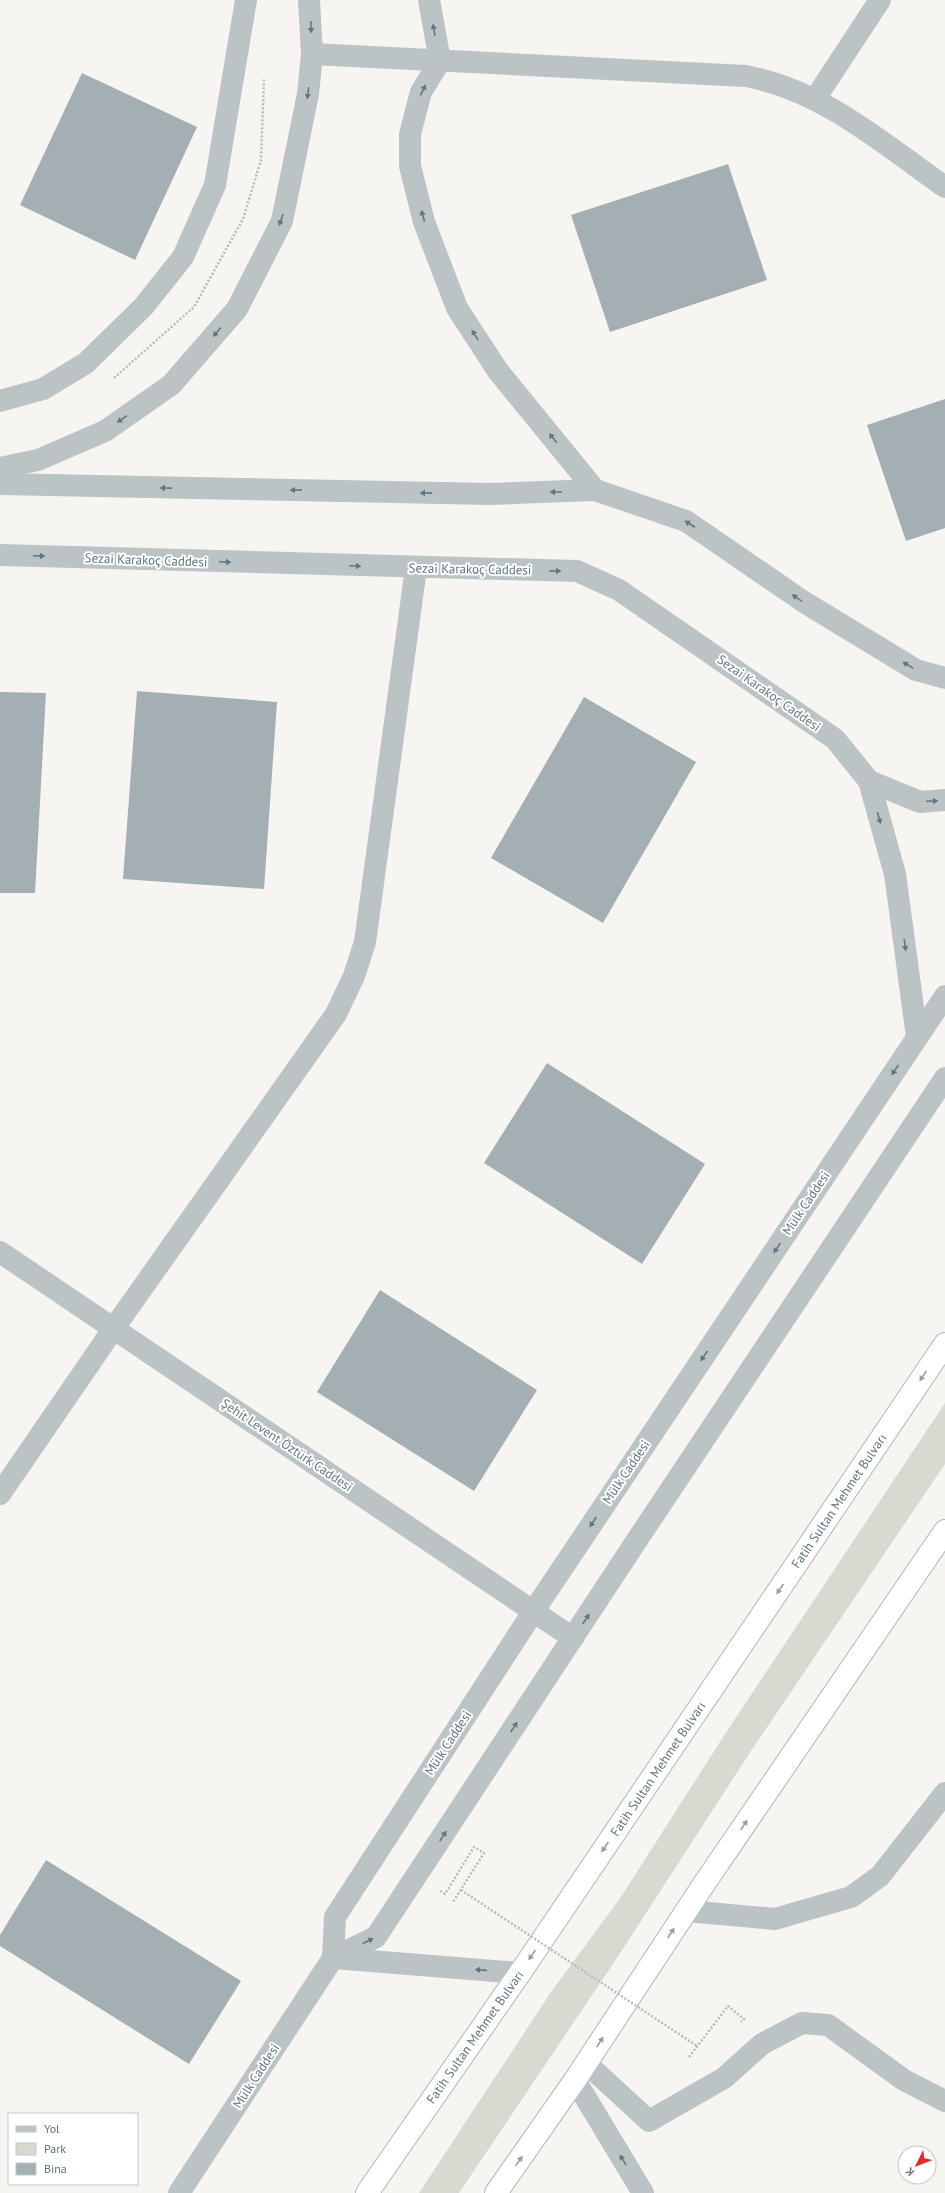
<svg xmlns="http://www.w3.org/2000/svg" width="945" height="2193" font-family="'PT Sans',sans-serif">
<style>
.green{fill:#d6dad1}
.building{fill:#a3afb2}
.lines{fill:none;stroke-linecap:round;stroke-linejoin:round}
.highway-casing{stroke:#b0b6b8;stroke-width:24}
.path{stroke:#b7bbbd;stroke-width:2.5;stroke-dasharray:2 2;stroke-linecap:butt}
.minor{stroke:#bcc3c5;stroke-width:22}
.highway{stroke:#fff;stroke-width:22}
.path-bridge{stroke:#b7bbbd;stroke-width:2.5;stroke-dasharray:2 2;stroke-linecap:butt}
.oneway{fill:#61777d}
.oneway2{fill:#90a0a4}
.labels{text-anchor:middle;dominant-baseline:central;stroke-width:4;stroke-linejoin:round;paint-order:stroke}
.street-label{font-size:13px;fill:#61777d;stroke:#fff}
</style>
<rect width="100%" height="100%" fill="#f6f5f2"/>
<polygon class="green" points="945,1403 945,1464 747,1757 619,1955 459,2193 419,2193 551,1992 621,1897 725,1734"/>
<g class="building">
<polygon points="82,73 197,127 135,260 20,205"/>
<polygon points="728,164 767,280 610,332 571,215"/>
<polygon points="945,399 945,528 906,541 867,425"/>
<polygon points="137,691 277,702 264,889 123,879"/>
<polygon points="0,692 46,693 35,893 0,893"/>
<polygon points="584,697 696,762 603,923 491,858"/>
<polygon points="547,1063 705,1164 642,1264 484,1163"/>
<polygon points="380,1290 537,1390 474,1491 317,1392"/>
<polygon points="46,1860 241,1981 189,2064 0,1946 0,1935"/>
</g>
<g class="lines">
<g class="highway-casing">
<g id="highway">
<polyline points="367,2193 520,1973 945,1344"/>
<polyline points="496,2193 575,2080 704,1884 945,1531"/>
</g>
</g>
<g class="path">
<polyline points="114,378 194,307 243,219 261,160 264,78"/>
<polyline points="440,1891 445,1894 474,1847 484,1853 453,1902"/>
<polyline points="689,2057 728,2006 744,2019 741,2022"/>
</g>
<g class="minor">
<polyline points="429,0 440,61 421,92 410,134 410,166 424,222 457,308 498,371 595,490"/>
<path d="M312,54L746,76C824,91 882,143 945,187"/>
<polyline points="815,99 880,0"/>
<polyline points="0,401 43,389 86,363 144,306 183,257 215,185 246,0"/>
<polyline points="0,468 38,460 105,431 171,385 237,309 282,221 308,94 312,54 309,0"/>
<polyline points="0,484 491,494 595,490 686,521 804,602 916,670 945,678"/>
<polyline points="0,555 577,571 619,590 835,739 869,781 895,874 917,1037"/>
<polyline points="869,781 920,802 945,800"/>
<polyline points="0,1252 573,1638"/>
<polyline points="0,1494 114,1328 336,1014 354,976 365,942 416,568"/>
<polyline points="686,1911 775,1919 851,1897 880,1876 945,1793"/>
<polyline points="333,1958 335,1917 533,1612 945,996"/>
<polyline points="333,1958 520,1973"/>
<polyline points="586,2063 649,2121 724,2078 762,2044 802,2023 828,2025 904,2080 945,2101"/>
<polyline points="575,2080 643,2193"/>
<polyline points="179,2193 333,1958 376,1937 635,1543 945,1078"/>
</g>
<use href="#highway" class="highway"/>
<polyline class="path-bridge" points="461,1890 697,2046"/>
</g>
<defs><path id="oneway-solid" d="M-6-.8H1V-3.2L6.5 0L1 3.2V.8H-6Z"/></defs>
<g class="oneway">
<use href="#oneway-solid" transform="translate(311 27) rotate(88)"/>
<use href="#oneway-solid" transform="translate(434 30) rotate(-100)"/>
<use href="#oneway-solid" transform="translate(423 90) rotate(-64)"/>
<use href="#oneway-solid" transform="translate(308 93) rotate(98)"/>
<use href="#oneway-solid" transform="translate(423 216) rotate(-105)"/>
<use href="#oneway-solid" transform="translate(281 220) rotate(109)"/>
<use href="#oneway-solid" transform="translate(217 332) rotate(131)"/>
<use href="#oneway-solid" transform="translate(475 335) rotate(-122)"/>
<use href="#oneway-solid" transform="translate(122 419) rotate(145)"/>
<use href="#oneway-solid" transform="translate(553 438) rotate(-129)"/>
<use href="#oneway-solid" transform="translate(166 488) rotate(-179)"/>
<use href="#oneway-solid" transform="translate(296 490) rotate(-179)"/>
<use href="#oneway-solid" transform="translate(556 492) rotate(178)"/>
<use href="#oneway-solid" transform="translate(426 493) rotate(-179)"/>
<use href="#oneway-solid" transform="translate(690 524) rotate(-147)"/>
<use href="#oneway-solid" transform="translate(39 556) rotate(2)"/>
<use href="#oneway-solid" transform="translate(225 562) rotate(2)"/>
<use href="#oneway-solid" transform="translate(355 566) rotate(2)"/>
<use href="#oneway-solid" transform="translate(555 571) rotate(1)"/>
<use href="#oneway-solid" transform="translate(797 598) rotate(-145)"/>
<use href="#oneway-solid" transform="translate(908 665) rotate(-149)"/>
<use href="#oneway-solid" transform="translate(932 801) rotate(-3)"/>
<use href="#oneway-solid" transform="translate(879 818) rotate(75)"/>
<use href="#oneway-solid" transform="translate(905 945) rotate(82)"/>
<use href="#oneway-solid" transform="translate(895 1070) rotate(124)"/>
<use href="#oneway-solid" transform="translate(777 1248) rotate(124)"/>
<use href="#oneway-solid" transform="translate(704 1356) rotate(124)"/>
<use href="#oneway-solid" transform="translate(593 1522) rotate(124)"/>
<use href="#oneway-solid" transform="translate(586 1619) rotate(-57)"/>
<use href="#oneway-solid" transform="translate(514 1727) rotate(-57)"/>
<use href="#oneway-solid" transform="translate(443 1836) rotate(-57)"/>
<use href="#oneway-solid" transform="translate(368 1941) rotate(-27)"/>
<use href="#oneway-solid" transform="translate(481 1970) rotate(-176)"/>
<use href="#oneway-solid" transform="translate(623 2160) rotate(-121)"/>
</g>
<g class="oneway2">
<use href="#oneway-solid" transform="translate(923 1376) rotate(124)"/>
<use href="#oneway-solid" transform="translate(780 1589) rotate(124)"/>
<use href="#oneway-solid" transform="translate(744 1825) rotate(-56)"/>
<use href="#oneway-solid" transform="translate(605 1847) rotate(124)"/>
<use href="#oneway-solid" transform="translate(671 1933) rotate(-57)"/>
<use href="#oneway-solid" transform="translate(532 1955) rotate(124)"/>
<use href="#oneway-solid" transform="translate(600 2042) rotate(-57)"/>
<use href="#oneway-solid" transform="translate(519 2161) rotate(-55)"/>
</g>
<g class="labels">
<g class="street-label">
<text transform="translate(146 560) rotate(2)">Sezai Karakoç Caddesi</text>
<text transform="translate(470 569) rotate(1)">Sezai Karakoç Caddesi</text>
<text transform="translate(769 693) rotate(35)">Sezai Karakoç Caddesi</text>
<text transform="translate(806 1203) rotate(-56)">Mülk Caddesi</text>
<text transform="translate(287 1445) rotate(34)">Şehit Levent Öztürk Caddesi</text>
<text transform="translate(626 1472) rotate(-56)">Mülk Caddesi</text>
<text transform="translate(839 1501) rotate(-56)">Fatih Sultan Mehmet Bulvarı</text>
<text transform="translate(448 1743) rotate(-57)">Mülk Caddesi</text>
<text transform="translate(658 1769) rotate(-56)">Fatih Sultan Mehmet Bulvarı</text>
<text transform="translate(475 2037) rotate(-55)">Fatih Sultan Mehmet Bulvarı</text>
<text transform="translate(256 2076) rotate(-57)">Mülk Caddesi</text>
</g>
</g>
<rect x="8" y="2113" width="130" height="72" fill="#ffffff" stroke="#c0c9cb"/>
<rect x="16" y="2126" width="20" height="6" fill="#bcc3c5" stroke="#c0c9cb"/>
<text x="44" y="2133" font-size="12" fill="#61777d">Yol</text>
<rect x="16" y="2143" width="20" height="12" fill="#d6dad1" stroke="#c0c9cb"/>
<text x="44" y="2153" font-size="12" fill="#61777d">Park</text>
<rect x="16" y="2163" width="20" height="12" fill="#a3afb2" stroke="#c0c9cb"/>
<text x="44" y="2173" font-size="12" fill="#61777d">Bina</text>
<g transform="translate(917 2165) rotate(227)"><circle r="19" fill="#ffffff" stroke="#c0c9cb"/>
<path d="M0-3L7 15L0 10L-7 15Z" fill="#e12b26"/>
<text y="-6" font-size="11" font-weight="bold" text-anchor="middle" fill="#61777d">K</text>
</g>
</svg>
